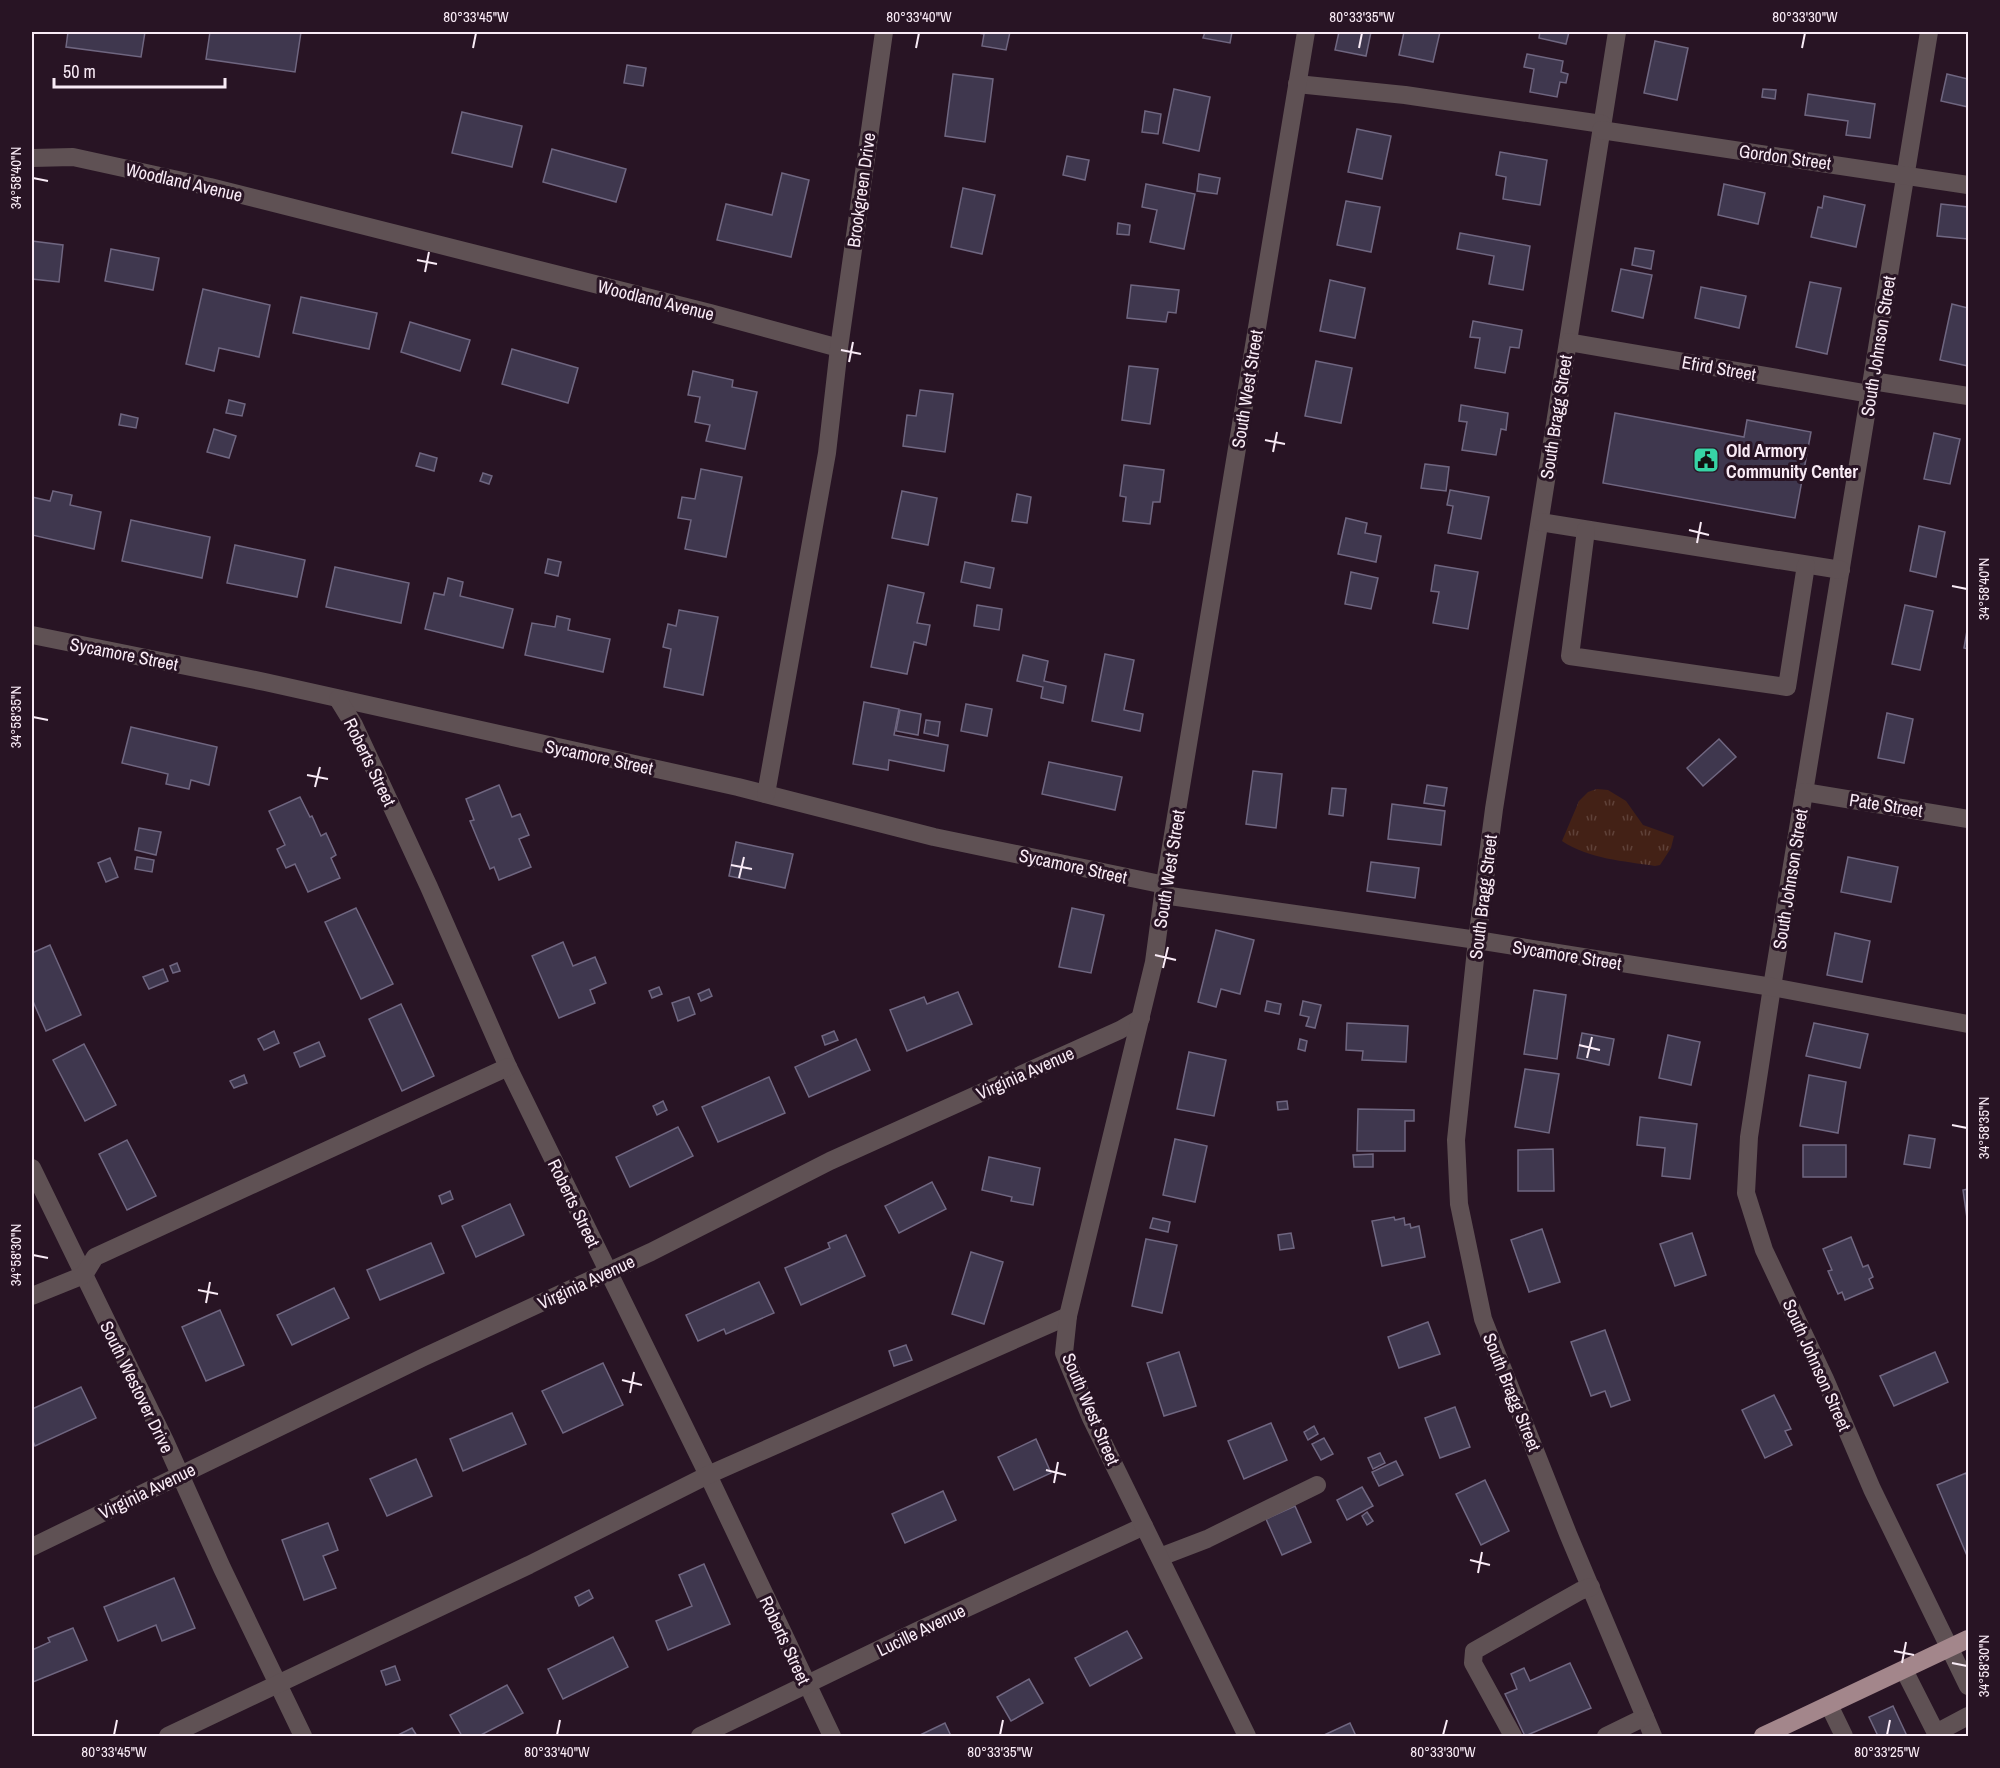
<svg xmlns="http://www.w3.org/2000/svg" width="2000" height="1768" font-family="'Archivo Narrow',sans-serif">
<style>
.park{fill:url(#park-tufts)}
.building{fill:#3f374e;stroke:#6f6680;stroke-width:1.5}
.lines{fill:none;stroke-linecap:round;stroke-linejoin:round}
.minor{stroke:#5f5154;stroke-width:18}
.major{stroke:#a3868b;stroke-width:18}
.ticks{fill:none;stroke:#f9ebf6;stroke-width:2}
.labels{text-anchor:middle;dominant-baseline:central;stroke-width:6;stroke-linejoin:round;paint-order:stroke}
.street-label{font-size:18px;fill:#f9ebf6;stroke:#281424}
.poi-label{font-size:18px;font-weight:bold;fill:#f9ebf6;stroke:#281424;text-anchor:start}
.neatline{fill:none;stroke:#f9ebf6;stroke-width:2}
.ticks-label{font-size:15px;text-anchor:middle;fill:#f9ebf6}
</style>
<defs>
<pattern id="park-tufts" width="24" height="20" patternUnits="userSpaceOnUse" patternTransform="scale(1.5)"><rect width="24" height="20" fill="#432116"/><path d="M3 7l-1-3M5 7V3M7 7l1-3M15 17l-1-3M17 17v-4M19 17l1-3" fill="none" stroke="#5f4138"/></pattern>
</defs>
<rect width="100%" height="100%" fill="#281424"/>
<path class="park" d="M1597,789L1608,790L1626,801L1643,825L1674,836L1671,848L1660,865L1655,866C1624,861 1589,859 1562,841L1579,801L1588,792Z"/>
<g class="building">
<polygon points="68,32 145,32 141,57 66,47"/>
<polygon points="210,32 301,32 295,72 206,59"/>
<polygon points="972,32 1010,32 1006,50 982,46 984,34"/>
<polygon points="1205,32 1232,32 1230,43 1203,38"/>
<polygon points="1339,32 1371,32 1366,56 1335,50"/>
<polygon points="1404,32 1440,32 1433,62 1399,55"/>
<polygon points="1540,32 1569,32 1566,44 1539,38"/>
<polygon points="1655,41 1688,48 1677,100 1644,93"/>
<polygon points="1527,54 1563,61 1561,72 1568,74 1566,83 1560,82 1557,97 1530,92 1534,69 1524,67"/>
<polygon points="627,65 646,68 643,86 624,83"/>
<polygon points="953,74 993,79 985,142 945,136"/>
<polygon points="1947,74 1968,79 1968,107 1941,101"/>
<polygon points="1174,89 1210,97 1199,151 1163,143"/>
<polygon points="1763,89 1776,90 1775,99 1762,97"/>
<polygon points="1808,94 1875,104 1870,138 1846,135 1848,121 1805,115"/>
<polygon points="1145,111 1161,114 1158,134 1142,132"/>
<polygon points="462,112 522,126 512,167 452,153"/>
<polygon points="1357,129 1391,136 1382,179 1348,172"/>
<polygon points="552,149 626,169 616,202 543,182"/>
<polygon points="1500,152 1547,160 1540,205 1503,199 1506,177 1496,175"/>
<polygon points="1067,156 1089,160 1085,180 1063,175"/>
<polygon points="782,173 809,180 791,257 717,240 726,204 772,215"/>
<polygon points="1199,174 1220,178 1217,194 1197,191"/>
<polygon points="1146,184 1195,194 1184,249 1150,242 1157,210 1142,207"/>
<polygon points="1724,184 1765,193 1758,224 1718,215"/>
<polygon points="963,188 995,195 982,254 951,247"/>
<polygon points="1824,196 1865,205 1856,247 1811,237 1818,207 1822,208"/>
<polygon points="1346,201 1380,207 1371,252 1337,245"/>
<polygon points="1941,204 1968,207 1968,239 1937,236"/>
<polygon points="1118,223 1130,225 1129,235 1117,234"/>
<polygon points="1460,233 1530,246 1523,290 1489,284 1494,256 1457,249"/>
<polygon points="32,241 63,245 59,282 32,279"/>
<polygon points="1635,248 1654,251 1651,269 1632,265"/>
<polygon points="111,249 159,258 153,290 105,281"/>
<polygon points="1621,269 1652,275 1643,318 1612,311"/>
<polygon points="1330,280 1365,288 1355,338 1320,331"/>
<polygon points="1810,282 1841,288 1827,354 1796,347"/>
<polygon points="1131,285 1179,290 1176,313 1168,312 1166,322 1127,318"/>
<polygon points="1701,287 1746,296 1739,328 1695,318"/>
<polygon points="203,289 270,305 259,357 219,348 214,371 186,364"/>
<polygon points="301,297 377,313 369,349 293,333"/>
<polygon points="1952,304 1968,308 1968,366 1940,360"/>
<polygon points="1473,321 1522,330 1519,348 1510,347 1505,373 1475,368 1480,338 1470,337"/>
<polygon points="410,322 470,340 460,371 401,352"/>
<polygon points="512,349 578,368 568,403 502,384"/>
<polygon points="1316,361 1352,368 1341,423 1305,416"/>
<polygon points="1129,366 1158,369 1150,424 1122,420"/>
<polygon points="693,371 733,380 732,387 757,392 745,449 706,441 710,425 695,422 700,397 688,395"/>
<polygon points="920,390 953,394 945,452 903,446 907,415 916,416"/>
<polygon points="229,400 245,404 242,416 226,413"/>
<polygon points="1461,405 1508,413 1506,430 1501,429 1496,455 1462,450 1467,422 1459,421"/>
<polygon points="1615,413 1744,437 1747,420 1811,432 1795,518 1603,483"/>
<polygon points="121,414 138,418 136,428 119,425"/>
<polygon points="214,429 236,436 229,458 207,452"/>
<polygon points="1934,433 1960,439 1950,484 1924,479"/>
<polygon points="420,453 437,458 434,471 416,466"/>
<polygon points="1425,464 1449,467 1446,491 1421,488"/>
<polygon points="1124,465 1164,470 1160,502 1153,502 1150,524 1123,521 1126,497 1120,496"/>
<polygon points="701,469 742,477 726,557 685,549 691,520 678,518 682,497 695,499"/>
<polygon points="483,473 492,476 489,484 480,481"/>
<polygon points="1450,490 1489,497 1481,539 1448,533 1453,506 1447,505"/>
<polygon points="53,491 72,495 70,505 101,512 94,549 32,535 32,497 50,501"/>
<polygon points="902,491 937,498 928,545 892,538"/>
<polygon points="1017,494 1031,497 1027,523 1012,521"/>
<polygon points="1346,518 1367,523 1365,533 1381,536 1376,562 1338,554"/>
<polygon points="131,520 210,537 202,578 122,561"/>
<polygon points="1919,526 1945,532 1936,577 1910,571"/>
<polygon points="235,545 305,560 297,597 227,583"/>
<polygon points="548,559 561,562 558,576 545,573"/>
<polygon points="965,562 994,568 990,588 961,582"/>
<polygon points="1435,565 1478,572 1468,629 1433,623 1439,592 1431,591"/>
<polygon points="335,567 409,583 401,623 326,607"/>
<polygon points="1351,572 1378,578 1371,609 1345,604"/>
<polygon points="448,578 463,582 460,596 513,609 503,648 425,629 434,593 444,595"/>
<polygon points="888,585 924,593 917,623 930,625 926,645 914,642 907,674 871,667"/>
<polygon points="977,605 1002,609 999,630 974,626"/>
<polygon points="1905,605 1933,611 1920,670 1892,664"/>
<polygon points="679,610 718,617 703,695 664,687 671,649 663,647 668,624 676,626"/>
<polygon points="557,616 570,619 568,630 610,639 603,672 525,655 532,623 555,627"/>
<polygon points="1968,625 1968,649 1964,648"/>
<polygon points="1105,654 1134,660 1124,710 1143,714 1140,731 1092,721"/>
<polygon points="1023,655 1048,661 1044,681 1066,686 1063,703 1041,698 1043,687 1017,681"/>
<polygon points="864,702 899,709 894,735 948,745 944,771 889,760 888,770 853,764"/>
<polygon points="966,704 992,709 987,736 961,731"/>
<polygon points="900,710 921,714 918,735 896,731"/>
<polygon points="1887,713 1913,719 1904,763 1878,758"/>
<polygon points="926,720 940,722 938,736 924,733"/>
<polygon points="131,727 217,747 209,785 191,780 189,789 166,784 168,774 122,763"/>
<polygon points="1719,739 1736,757 1703,786 1687,768"/>
<polygon points="1049,762 1122,777 1115,810 1042,794"/>
<polygon points="1253,771 1282,774 1276,828 1246,824"/>
<polygon points="499,785 512,817 520,814 529,835 519,839 531,867 499,880 494,867 490,869 470,821 474,820 466,799"/>
<polygon points="1427,785 1447,788 1444,806 1424,803"/>
<polygon points="1332,788 1346,789 1343,816 1329,814"/>
<polygon points="300,797 310,817 312,816 321,836 326,833 336,855 331,858 340,878 308,892 295,864 286,868 277,849 285,845 269,811"/>
<polygon points="1392,804 1445,811 1441,845 1388,839"/>
<polygon points="139,828 161,832 156,855 135,850"/>
<polygon points="736,842 793,854 785,888 729,876"/>
<polygon points="137,857 154,860 152,872 135,869"/>
<polygon points="1848,857 1898,867 1891,902 1841,892"/>
<polygon points="110,858 118,877 106,882 98,863"/>
<polygon points="1371,862 1419,868 1415,898 1367,891"/>
<polygon points="356,908 393,984 361,999 325,922"/>
<polygon points="1072,908 1104,915 1091,973 1059,967"/>
<polygon points="1216,930 1254,940 1240,994 1221,989 1216,1007 1198,1002"/>
<polygon points="1835,933 1870,941 1862,982 1827,975"/>
<polygon points="563,942 573,966 595,957 606,983 590,990 595,1003 559,1018 532,956"/>
<polygon points="50,945 81,1015 46,1031 32,999 32,953"/>
<polygon points="177,963 180,971 173,973 170,966"/>
<polygon points="163,969 168,981 149,989 143,977"/>
<polygon points="659,987 662,994 652,998 649,991"/>
<polygon points="709,989 712,996 701,1001 698,994"/>
<polygon points="1534,990 1566,995 1557,1059 1524,1054"/>
<polygon points="958,992 972,1024 907,1051 890,1010 924,997 927,1004"/>
<polygon points="689,997 695,1014 678,1021 672,1003"/>
<polygon points="1267,1001 1281,1004 1279,1014 1265,1011"/>
<polygon points="1303,1001 1321,1005 1315,1028 1306,1026 1309,1017 1300,1015"/>
<polygon points="401,1004 434,1076 402,1091 369,1019"/>
<polygon points="1347,1023 1408,1026 1406,1062 1362,1060 1363,1051 1346,1050"/>
<polygon points="1814,1023 1868,1034 1860,1068 1806,1056"/>
<polygon points="274,1031 279,1043 264,1050 258,1039"/>
<polygon points="834,1031 838,1040 825,1045 822,1036"/>
<polygon points="1582,1033 1614,1039 1609,1065 1577,1058"/>
<polygon points="1668,1035 1700,1042 1691,1085 1659,1078"/>
<polygon points="856,1039 870,1070 809,1097 795,1067"/>
<polygon points="1300,1039 1307,1041 1305,1051 1298,1049"/>
<polygon points="319,1042 325,1056 300,1067 294,1053"/>
<polygon points="84,1044 116,1105 85,1121 53,1060"/>
<polygon points="1189,1052 1226,1060 1214,1116 1177,1109"/>
<polygon points="1525,1069 1559,1074 1549,1133 1515,1127"/>
<polygon points="244,1075 247,1083 234,1088 230,1081"/>
<polygon points="1809,1075 1846,1082 1838,1133 1800,1126"/>
<polygon points="769,1077 785,1113 718,1142 702,1107"/>
<polygon points="663,1101 667,1110 657,1115 653,1106"/>
<polygon points="1287,1101 1288,1109 1278,1110 1277,1102"/>
<polygon points="1358,1109 1414,1110 1414,1121 1405,1121 1405,1151 1357,1151"/>
<polygon points="1640,1117 1697,1124 1690,1179 1662,1176 1665,1148 1637,1145"/>
<polygon points="678,1127 693,1156 630,1187 616,1157"/>
<polygon points="1909,1135 1935,1139 1930,1168 1904,1164"/>
<polygon points="1175,1139 1207,1146 1195,1202 1163,1195"/>
<polygon points="127,1140 156,1196 127,1210 99,1154"/>
<rect x="1803" y="1145" width="43" height="32"/>
<polygon points="1553,1149 1554,1191 1518,1191 1518,1150"/>
<polygon points="1373,1154 1373,1167 1354,1167 1353,1155"/>
<polygon points="989,1157 1040,1168 1033,1205 1011,1201 1012,1197 982,1190"/>
<polygon points="932,1182 946,1209 899,1233 885,1206"/>
<polygon points="1968,1189 1968,1225 1963,1190"/>
<polygon points="450,1191 453,1199 442,1204 439,1196"/>
<polygon points="510,1204 524,1235 476,1257 462,1226"/>
<polygon points="1394,1217 1395,1220 1404,1218 1405,1225 1410,1224 1411,1228 1419,1226 1425,1257 1382,1266 1372,1221"/>
<polygon points="1153,1218 1170,1222 1168,1232 1150,1228"/>
<polygon points="1542,1229 1560,1282 1529,1292 1511,1240"/>
<polygon points="1291,1233 1294,1248 1280,1250 1278,1235"/>
<polygon points="1692,1233 1706,1275 1675,1286 1660,1244"/>
<polygon points="846,1235 865,1276 801,1305 785,1268 830,1248 828,1243"/>
<polygon points="1851,1237 1863,1267 1868,1265 1873,1277 1869,1279 1873,1288 1845,1300 1842,1292 1838,1294 1828,1271 1832,1270 1823,1249"/>
<polygon points="1146,1239 1177,1245 1162,1313 1132,1306"/>
<polygon points="431,1243 444,1273 380,1300 367,1270"/>
<polygon points="971,1252 1003,1262 984,1324 952,1314"/>
<polygon points="759,1282 774,1313 726,1334 724,1329 698,1341 686,1315"/>
<polygon points="334,1288 349,1318 292,1345 277,1315"/>
<polygon points="220,1310 244,1365 206,1381 182,1327"/>
<polygon points="1428,1322 1440,1354 1399,1368 1388,1337"/>
<polygon points="1605,1330 1630,1400 1611,1407 1605,1391 1591,1396 1571,1342"/>
<polygon points="906,1345 912,1360 894,1366 889,1351"/>
<polygon points="1179,1352 1196,1406 1164,1416 1147,1363"/>
<polygon points="1935,1352 1948,1382 1894,1406 1880,1376"/>
<polygon points="603,1363 623,1405 563,1433 542,1391"/>
<polygon points="81,1387 96,1418 35,1446 32,1439 32,1409"/>
<polygon points="1774,1395 1791,1429 1785,1431 1792,1445 1765,1458 1742,1410"/>
<polygon points="1455,1407 1470,1447 1440,1458 1425,1418"/>
<polygon points="512,1413 526,1444 463,1471 450,1439"/>
<polygon points="1271,1423 1287,1460 1244,1479 1228,1441"/>
<polygon points="1314,1426 1318,1434 1308,1440 1304,1432"/>
<polygon points="1324,1438 1333,1454 1321,1460 1312,1444"/>
<polygon points="1036,1439 1051,1473 1014,1490 998,1457"/>
<polygon points="1380,1453 1385,1463 1373,1469 1368,1458"/>
<polygon points="416,1459 432,1496 387,1516 370,1479"/>
<polygon points="1396,1461 1403,1475 1379,1486 1372,1472"/>
<polygon points="1966,1473 1968,1480 1968,1558 1937,1485"/>
<polygon points="1485,1480 1509,1531 1481,1545 1456,1494"/>
<polygon points="1362,1487 1373,1506 1347,1520 1337,1500"/>
<polygon points="943,1491 956,1520 905,1543 892,1514"/>
<polygon points="1295,1506 1311,1542 1282,1555 1266,1519"/>
<polygon points="1367,1512 1373,1521 1367,1525 1362,1516"/>
<polygon points="328,1523 338,1550 323,1556 336,1588 304,1600 282,1540"/>
<polygon points="704,1564 730,1624 668,1650 656,1621 692,1606 679,1575"/>
<polygon points="174,1578 195,1628 162,1641 156,1625 118,1641 104,1607"/>
<polygon points="589,1590 593,1598 579,1606 575,1597"/>
<polygon points="73,1628 87,1660 33,1682 32,1677 32,1650 50,1642 48,1638"/>
<polygon points="1127,1631 1142,1658 1090,1686 1075,1658"/>
<polygon points="613,1637 628,1667 563,1699 548,1669"/>
<polygon points="1570,1663 1591,1708 1525,1736 1505,1694 1517,1689 1511,1674 1524,1668 1530,1681"/>
<polygon points="395,1666 400,1680 386,1685 381,1671"/>
<polygon points="1029,1679 1043,1703 1011,1721 997,1697"/>
<polygon points="507,1685 523,1713 479,1736 462,1736 450,1715"/>
<polygon points="1893,1706 1907,1736 1878,1736 1869,1717"/>
<polygon points="945,1723 951,1736 918,1736"/>
<polygon points="1350,1723 1356,1736 1322,1736"/>
<polygon points="412,1728 417,1736 396,1736"/>
</g>
<g class="lines">
<g class="minor">
<polyline points="1617,32 1494,809 1477,940 1456,1140 1459,1204 1483,1319 1568,1534 1653,1736"/>
<polyline points="1929,32 1772,987 1749,1137 1746,1193 1764,1250 1825,1379 1872,1489 1968,1686"/>
<polyline points="1297,84 1405,95 1602,124"/>
<polyline points="1601,130 1968,185"/>
<polyline points="32,158 73,157 210,187 710,313 839,348"/>
<polyline points="1568,342 1870,394"/>
<polyline points="1872,381 1968,396"/>
<polyline points="1540,522 1841,570"/>
<polyline points="1586,530 1570,656 1787,687 1806,565"/>
<polyline points="32,635 265,682 738,787 934,837 1165,885"/>
<polyline points="338,699 354,725 429,887 508,1067 708,1475 832,1736"/>
<polyline points="1804,792 1968,819"/>
<polyline points="766,794 827,453 839,348 884,32"/>
<polyline points="1163,895 1477,940 1772,987 1968,1024"/>
<polyline points="32,1168 165,1441 222,1568 303,1736"/>
<polyline points="32,1296 84,1275 95,1257 508,1067"/>
<polyline points="32,1547 424,1357 651,1252 830,1161 1120,1030 1141,1018"/>
<polyline points="1160,1557 1207,1539 1317,1485"/>
<polyline points="1904,1670 1936,1733 1968,1716"/>
<polyline points="1829,1705 1844,1736"/>
<polyline points="168,1736 529,1565 708,1475 1068,1316"/>
<polyline points="700,1736 917,1631 1144,1526"/>
<polyline points="1247,1736 1091,1418 1064,1353 1068,1316 1154,962 1163,895 1306,32"/>
<polyline points="1513,1736 1473,1663 1474,1651 1580,1591 1591,1587"/>
<polyline points="1606,1736 1645,1717"/>
</g>
<polyline class="major" points="1763,1736 1968,1639"/>
</g>
<path class="ticks" d="M473,48L476,33M916,48L919,33M1359,48L1362,33M1802,48L1805,33M33,178L48,181M417,260L437,264M425,272L429,252M841,350L861,354M849,362L853,342M1265,440L1285,444M1273,452L1277,432M1689,530L1709,535M1697,543L1701,522M1952,586L1967,589M33,717L48,720M307,775L328,779M315,787L320,767M731,865L752,869M739,878L744,857M1155,955L1176,960M1163,968L1168,947M1579,1045L1600,1050M1587,1058L1592,1037M1952,1125L1967,1128M33,1255L48,1258M198,1290L218,1294M206,1303L210,1282M622,1380L642,1385M630,1393L634,1372M1046,1470L1066,1475M1054,1483L1058,1462M1470,1560L1490,1565M1478,1573L1482,1552M1894,1651L1914,1655M1902,1663L1906,1642M1952,1663L1967,1666M114,1735L117,1720M557,1735L560,1720M1000,1735L1003,1720M1443,1735L1447,1720M1887,1735L1890,1720"/>
<defs>
<g id="civic-square" transform="scale(1.35)"><rect x="-9" y="-9" width="18" height="18" rx="4" fill="#37d4a6" stroke="#281424"/><path d="M-.6-6.5H3V-4.5H.6V-3L4-1V1h2V6H-6V1h2V-1L-.6-3ZM-1.2 2.5V6h2.4V2.5Z" fill="#111"/></g>
</defs>
<g fill-rule="evenodd">
<use href="#civic-square" x="1706" y="460"/>
</g>
<g class="labels">
<g class="street-label">
<text transform="translate(1785 157) rotate(8)">Gordon Street</text>
<text transform="translate(184 182) rotate(13)">Woodland Avenue</text>
<text transform="translate(861 190) rotate(-82)">Brookgreen Drive</text>
<text transform="translate(656 300) rotate(14)">Woodland Avenue</text>
<text transform="translate(1878 346) rotate(-81)">South Johnson Street</text>
<text transform="translate(1719 368) rotate(10)">Efird Street</text>
<text transform="translate(1247 389) rotate(-81)">South West Street</text>
<text transform="translate(1556 417) rotate(-81)">South Bragg Street</text>
<text transform="translate(124 654) rotate(11)">Sycamore Street</text>
<text transform="translate(599 757) rotate(12)">Sycamore Street</text>
<text transform="translate(370 762) rotate(64)">Roberts Street</text>
<text transform="translate(1886 805) rotate(9)">Pate Street</text>
<text transform="translate(1073 866) rotate(12)">Sycamore Street</text>
<text transform="translate(1169 869) rotate(-81)">South West Street</text>
<text transform="translate(1790 879) rotate(-81)">South Johnson Street</text>
<text transform="translate(1483 897) rotate(-83)">South Bragg Street</text>
<text transform="translate(1567 955) rotate(9)">Sycamore Street</text>
<text transform="translate(1025 1073) rotate(-24)">Virginia Avenue</text>
<text transform="translate(574 1203) rotate(64)">Roberts Street</text>
<text transform="translate(586 1282) rotate(-25)">Virginia Avenue</text>
<text transform="translate(1817 1365) rotate(66)">South Johnson Street</text>
<text transform="translate(137 1387) rotate(64)">South Westover Drive</text>
<text transform="translate(1512 1392) rotate(68)">South Bragg Street</text>
<text transform="translate(1091 1409) rotate(67)">South West Street</text>
<text transform="translate(147 1491) rotate(-26)">Virginia Avenue</text>
<text transform="translate(921 1630) rotate(-26)">Lucille Avenue</text>
<text transform="translate(785 1640) rotate(65)">Roberts Street</text>
</g>
<g class="poi-label">
<text x="1726" y="450">Old Armory<tspan x="1726" dy="21">Community Center</tspan></text>
</g>
</g>
<rect width="2000" height="1768" fill="none" stroke="#281424" stroke-width="66"/>
<path d="M54 78v9h171v-9" fill="none" stroke="#f9ebf6" stroke-width="3"/>
<text x="63" y="78" font-size="18" fill="#f9ebf6" stroke="#281424" stroke-width="4.5" paint-order="stroke">50 m</text>
<rect x="33" y="33" width="1934" height="1702" class="neatline"/>
<g class="ticks-label">
<text x="476" y="22">80°33'45"W</text>
<text x="919" y="22">80°33'40"W</text>
<text x="1362" y="22">80°33'35"W</text>
<text x="1805" y="22">80°33'30"W</text>
<text transform="translate(16 178) rotate(-90)" y="5">34°58'40"N</text>
<text transform="translate(1984 589) rotate(-90)" y="5">34°58'40"N</text>
<text transform="translate(16 717) rotate(-90)" y="5">34°58'35"N</text>
<text transform="translate(1984 1128) rotate(-90)" y="5">34°58'35"N</text>
<text transform="translate(16 1255) rotate(-90)" y="5">34°58'30"N</text>
<text transform="translate(1984 1666) rotate(-90)" y="5">34°58'30"N</text>
<text x="114" y="1757">80°33'45"W</text>
<text x="557" y="1757">80°33'40"W</text>
<text x="1000" y="1757">80°33'35"W</text>
<text x="1443" y="1757">80°33'30"W</text>
<text x="1887" y="1757">80°33'25"W</text>
</g>
</svg>
